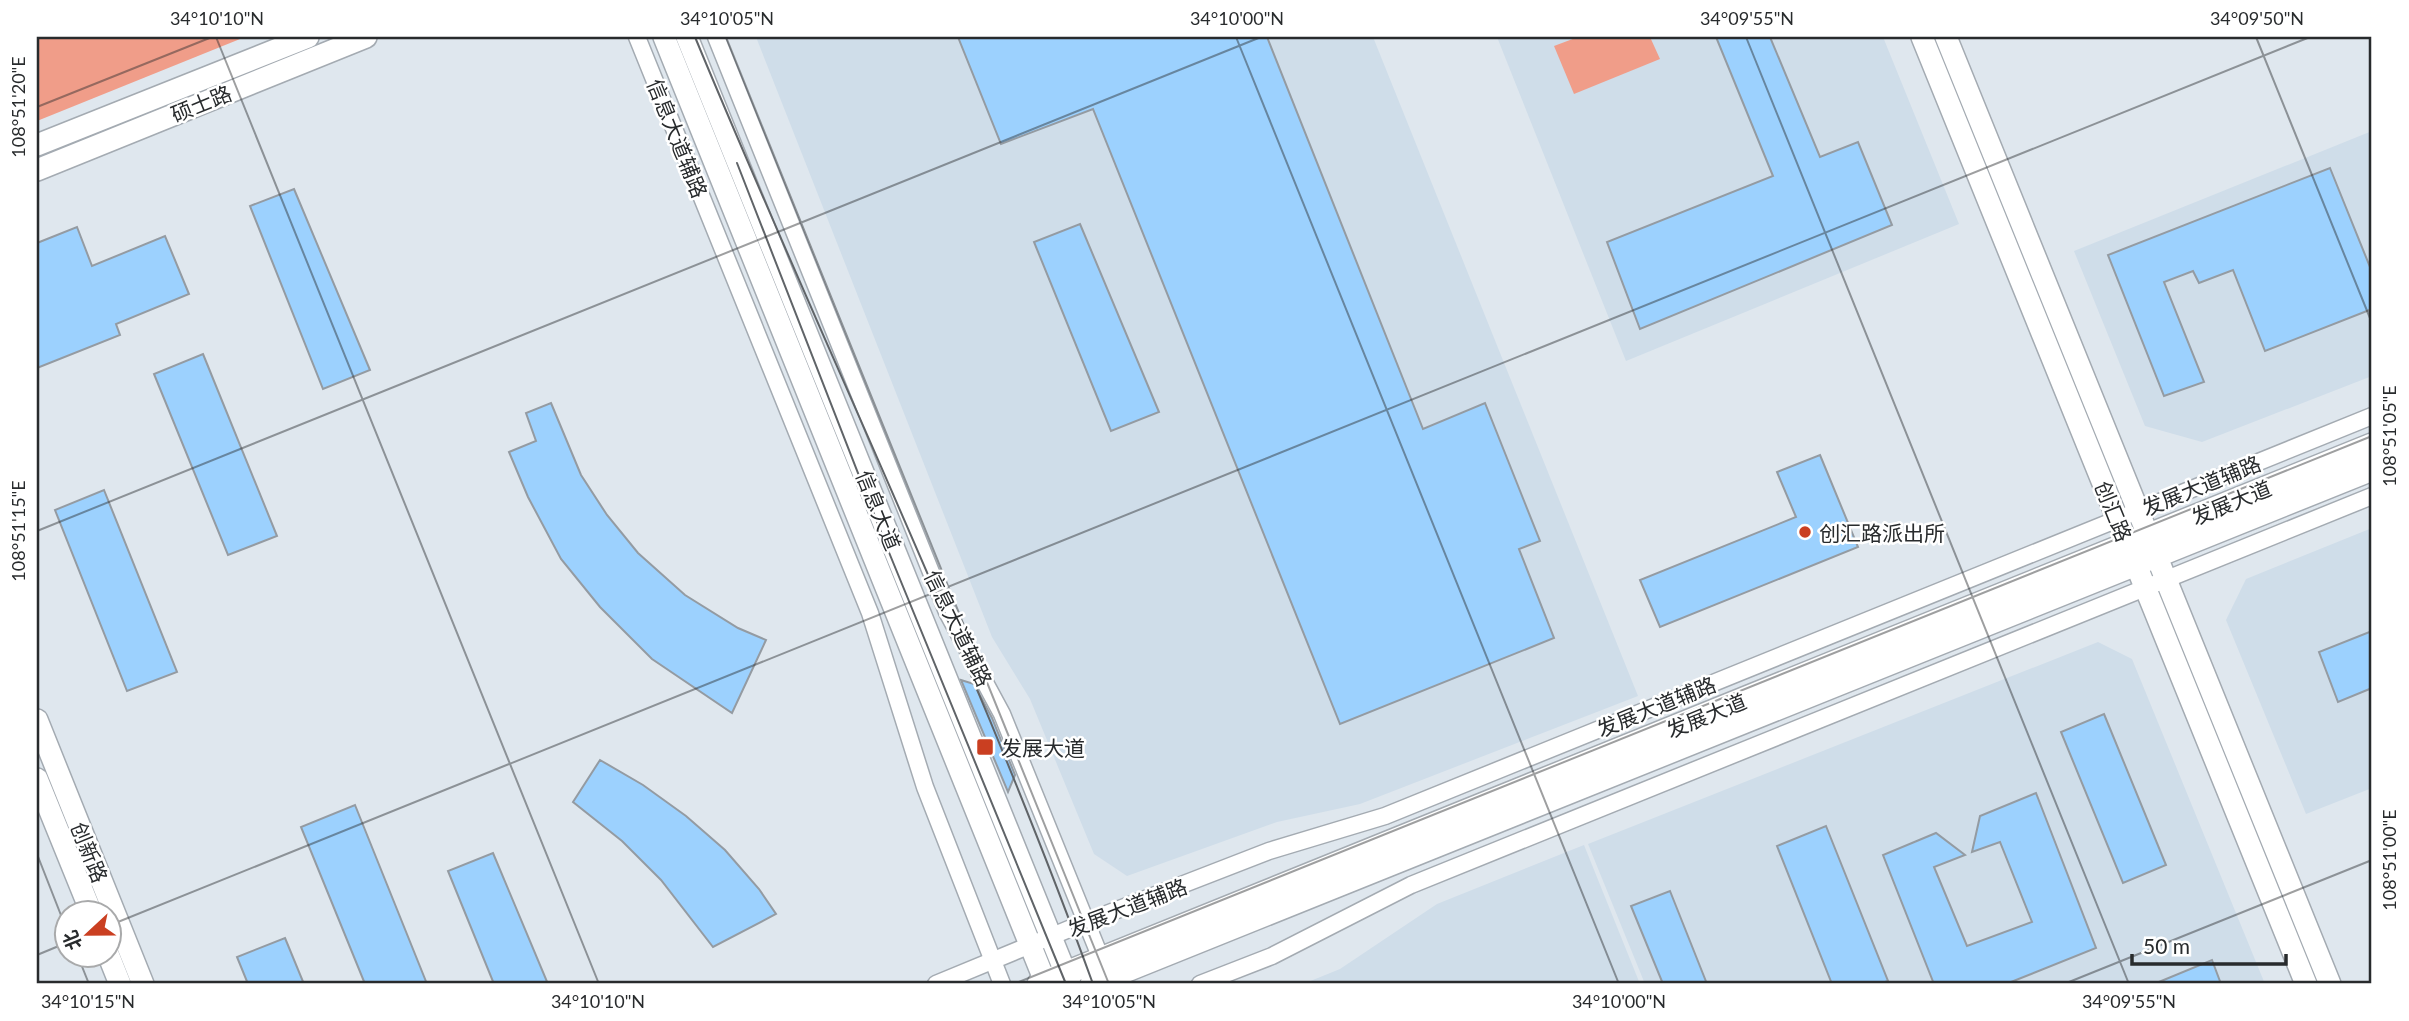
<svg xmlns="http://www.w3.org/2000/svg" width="2409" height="1021" font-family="Lato,'Noto Sans SC',sans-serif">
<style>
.built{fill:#cfdde9}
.green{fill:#f09d89}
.building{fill:#9cd1fe;stroke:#949ba2;stroke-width:2}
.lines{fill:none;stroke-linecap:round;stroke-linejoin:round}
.minor-casing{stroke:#a4abb2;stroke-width:19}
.tertiary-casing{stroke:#a4abb2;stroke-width:24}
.secondary-casing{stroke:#a4abb2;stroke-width:26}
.minor{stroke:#fff;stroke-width:16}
.tertiary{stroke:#fff;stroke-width:21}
.secondary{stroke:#fff;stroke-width:23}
.tram{stroke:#606468;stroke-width:2}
.ticks{fill:none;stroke:#282b2d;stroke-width:2;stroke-opacity:0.45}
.poi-dot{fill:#ca3f21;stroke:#fff;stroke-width:2.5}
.labels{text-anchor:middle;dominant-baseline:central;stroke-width:5;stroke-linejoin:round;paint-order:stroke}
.street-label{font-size:21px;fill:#282b2d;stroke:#fff}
.poi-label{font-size:21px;fill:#282b2d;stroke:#fff;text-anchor:start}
.neatline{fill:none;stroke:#282b2d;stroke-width:2.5}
.ticks-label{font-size:18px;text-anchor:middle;fill:#282b2d}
</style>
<rect width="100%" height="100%" fill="#dfe7ee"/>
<g class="built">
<polygon points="756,37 1373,37 1638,696 1360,804 1277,822 1127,876 1094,854 1030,699 992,637"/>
<polygon points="1497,37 1883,37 1959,224 1626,361"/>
<polygon points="2372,131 2372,376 2202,442 2145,426 2074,251"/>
<polygon points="2372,528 2372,788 2306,814 2226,620 2246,579"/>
<polygon points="2098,642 2132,659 2265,984 1645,984 1588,844"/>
<polygon points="1584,845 1640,984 1303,984 1340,969 1437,904"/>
</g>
<g class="green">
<polygon points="37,37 245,37 37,121"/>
<polygon points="1578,37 1650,37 1660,59 1574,94 1554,46"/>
</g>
<g class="building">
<polygon points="958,37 1267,37 1423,429 1485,403 1540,541 1519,549 1554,638 1340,724 1093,109 1001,144"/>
<polygon points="1716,37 1770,37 1820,157 1858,142 1892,225 1640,329 1607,242 1773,176"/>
<polygon points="2330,168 2372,272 2372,309 2265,351 2233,270 2199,283 2193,271 2164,282 2204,382 2164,396 2108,255"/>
<polygon points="294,189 370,370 323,389 250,206"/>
<polygon points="1080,224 1159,412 1111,431 1034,242"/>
<polygon points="77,227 92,266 165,236 189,294 116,324 120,335 37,368 37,243"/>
<polygon points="203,354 277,536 228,555 154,374"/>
<polygon points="551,403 581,475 607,515 638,553 685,595 738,628 766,640 732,713 652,659 600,607 561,559 528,497 509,452 536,441 526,413"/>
<polygon points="1820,455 1858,547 1660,627 1640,580 1796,517 1777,472"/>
<polygon points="104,490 177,672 127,691 55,510"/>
<polygon points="2372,631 2372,688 2338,702 2319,652"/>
<polygon points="961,680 974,684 992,718 1015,775 1008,792"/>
<polygon points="2104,714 2166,865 2123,883 2061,732"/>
<polygon points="600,760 643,785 686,816 725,850 759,889 776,914 713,947 661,880 622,841 573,802"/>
<polygon points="2036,793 2096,948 2006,984 1934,984 1883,855 1936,833 1965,855 1934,867 1967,946 2032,922 2000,842 1972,852 1980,816"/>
<polygon points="355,805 427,984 365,984 301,827"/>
<polygon points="1826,826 1888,981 1879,984 1832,984 1777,846"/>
<polygon points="493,853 548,984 494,984 448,871"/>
<polygon points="1670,891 1707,984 1663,984 1631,906"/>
<polygon points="285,938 304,984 248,984 237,957"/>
<polygon points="2212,960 2221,984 2154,984"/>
</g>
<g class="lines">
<g class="minor-casing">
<g id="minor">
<polyline points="637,37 870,613 925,787 1002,984"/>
<polyline points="716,37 947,612 1002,714 1104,966"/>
<polyline points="936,984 1086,922 1269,851 1385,816 2372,416"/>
<polyline points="1200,984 1272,956 1411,885 2372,496"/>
</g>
</g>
<g class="tertiary-casing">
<g id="tertiary">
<polyline points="664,37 1046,984"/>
<polyline points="687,37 1070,984"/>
<polyline points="1922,37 2306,984"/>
<polyline points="1946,37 2330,984"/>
<polyline points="37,145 308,37"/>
<polyline points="37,170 366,37"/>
<polyline points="37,720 143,984"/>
<polyline points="37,779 91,912"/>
<polyline points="108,954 120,984"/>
</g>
</g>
<g class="secondary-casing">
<g id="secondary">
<polyline points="1039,984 2372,445"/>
<polyline points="1092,984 2372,469"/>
</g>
</g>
<use href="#minor" class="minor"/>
<use href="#tertiary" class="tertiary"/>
<use href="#secondary" class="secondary"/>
<g class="tram">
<path d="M695,37C826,353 976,662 1093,984"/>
<polyline points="737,163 888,550 1066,984"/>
</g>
</g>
<path class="ticks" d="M216,37L599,984M726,37L1109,984M1236,37L1619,984M1746,37L2129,984M2256,37L2372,323M37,107L212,37M37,531L1261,37M37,854L66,928M108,926L2310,37M77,954L89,984M37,955L66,943M1014,984L2372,436M2064,984L2372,860"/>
<g class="poi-dot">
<circle cx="1805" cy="532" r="7"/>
<rect x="976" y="738" width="18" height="18" rx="3.5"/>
</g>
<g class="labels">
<g class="street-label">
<text transform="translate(201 103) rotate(-22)">硕士路</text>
<text transform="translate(678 138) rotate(68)">信息大道辅路</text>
<text transform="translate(2201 485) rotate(-22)">发展大道辅路</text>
<text transform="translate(2231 502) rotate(-22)">发展大道</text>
<text transform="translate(879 510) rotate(68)">信息大道</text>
<text transform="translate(2114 511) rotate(68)">创汇路</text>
<text transform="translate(959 628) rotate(64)">信息大道辅路</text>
<text transform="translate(1656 706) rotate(-22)">发展大道辅路</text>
<text transform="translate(1706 715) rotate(-22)">发展大道</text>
<text transform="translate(90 852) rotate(68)">创新路</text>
<text transform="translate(1127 907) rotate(-21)">发展大道辅路</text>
</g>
<g class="poi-label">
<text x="1819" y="532">创汇路派出所</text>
<text x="1001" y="747">发展大道</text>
</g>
</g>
<rect width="2409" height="1021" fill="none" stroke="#ffffff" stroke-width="77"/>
<g transform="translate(88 934) rotate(248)"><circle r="33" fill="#ffffff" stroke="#a9aaab" stroke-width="2"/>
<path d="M0-5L12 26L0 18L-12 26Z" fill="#ca3f21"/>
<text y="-10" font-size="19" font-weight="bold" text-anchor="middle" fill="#282b2d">北</text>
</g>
<path d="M2132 954v10h154v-10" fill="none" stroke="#282b2d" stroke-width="3.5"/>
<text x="2143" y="954" font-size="21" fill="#282b2d" stroke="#ffffff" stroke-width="5" paint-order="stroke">50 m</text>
<rect x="38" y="38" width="2332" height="944" class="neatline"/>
<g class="ticks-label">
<text x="217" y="25">34°10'10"N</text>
<text x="727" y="25">34°10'05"N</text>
<text x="1237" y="25">34°10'00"N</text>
<text x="1747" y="25">34°09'55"N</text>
<text x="2257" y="25">34°09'50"N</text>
<text transform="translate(19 107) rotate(-90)" y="6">108°51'20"E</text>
<text transform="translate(2390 436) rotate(-90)" y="6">108°51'05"E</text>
<text transform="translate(19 531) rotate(-90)" y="6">108°51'15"E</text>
<text transform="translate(2390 860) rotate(-90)" y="6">108°51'00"E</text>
<text x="88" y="1008">34°10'15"N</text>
<text x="598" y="1008">34°10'10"N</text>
<text x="1109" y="1008">34°10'05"N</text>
<text x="1619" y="1008">34°10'00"N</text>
<text x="2129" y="1008">34°09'55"N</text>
</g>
</svg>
